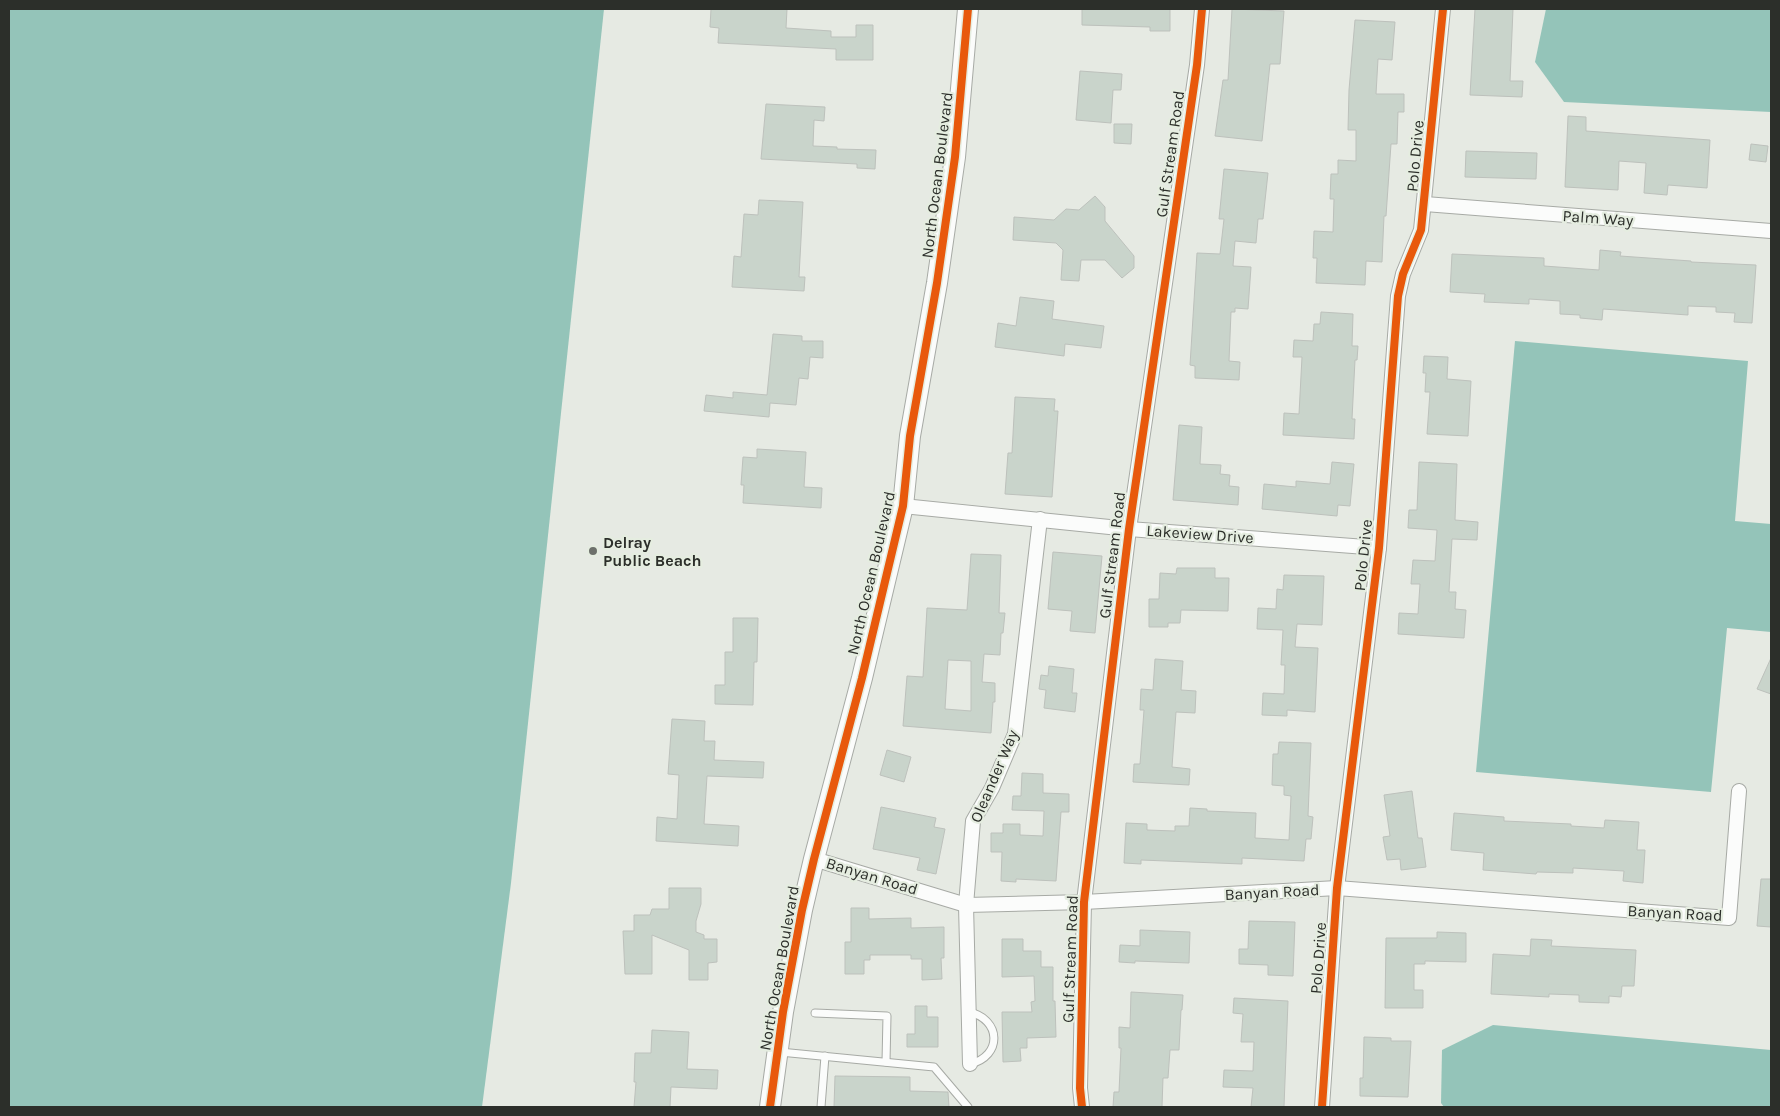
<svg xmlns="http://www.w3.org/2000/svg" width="1780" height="1116" font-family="Karla,sans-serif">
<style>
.water{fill:#94c4b9}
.building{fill:#c9d4cb;stroke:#bdc1bc;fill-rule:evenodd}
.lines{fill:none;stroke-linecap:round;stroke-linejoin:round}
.lane-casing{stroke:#a7aaa5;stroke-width:9}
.street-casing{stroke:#a7aaa5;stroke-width:16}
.secondary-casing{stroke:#a7aaa5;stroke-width:22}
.lane{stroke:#fbfcfb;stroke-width:7}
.street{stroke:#fbfcfb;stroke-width:14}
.secondary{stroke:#fbfcfb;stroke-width:20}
.cycleway-casing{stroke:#e5ede0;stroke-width:11}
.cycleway{stroke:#e8590c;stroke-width:8}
.poi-dot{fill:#6d706b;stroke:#e5ede0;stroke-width:2}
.labels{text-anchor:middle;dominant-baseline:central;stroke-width:4.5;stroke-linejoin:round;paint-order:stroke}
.street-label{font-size:16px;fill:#2c2f2a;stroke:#e5ede0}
.poi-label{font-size:16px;font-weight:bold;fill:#2c2f2a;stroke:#e5ede0;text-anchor:start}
</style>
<rect width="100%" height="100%" fill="#e6eae3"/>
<g class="water">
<polygon points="9,9 604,9 511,883 482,1107 9,1107"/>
<polygon points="1546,9 1771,9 1771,112 1564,102 1535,62"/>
<polygon points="1515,341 1748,361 1735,521 1771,524 1771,632 1727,628 1711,792 1476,772"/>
<polygon points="1493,1025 1771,1050 1771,1107 1444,1107 1441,1103 1442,1050"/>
</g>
<g class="building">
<polygon points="711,9 787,9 786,28 831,31 831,37 856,37 856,25 873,25 873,60 836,60 836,49 718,43 719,28 710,27"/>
<polygon points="1082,9 1170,9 1170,31 1150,31 1150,27 1082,25"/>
<polygon points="1232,9 1284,11 1280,64 1270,64 1262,141 1215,136 1223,80 1228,80"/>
<polygon points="1475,9 1513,9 1510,81 1523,81 1522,97 1470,95"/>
<polygon points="1355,20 1395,22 1392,60 1378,59 1376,94 1404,94 1404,112 1398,112 1397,144 1391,144 1386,216 1384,216 1382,262 1366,261 1365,285 1316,283 1317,258 1313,258 1314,231 1333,232 1334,199 1330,199 1331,174 1338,174 1338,160 1356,161 1356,130 1348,130 1349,90"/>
<polygon points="1080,71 1122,74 1121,90 1113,90 1111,123 1076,120"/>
<polygon points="766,104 825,107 824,121 814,120 813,146 837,147 837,149 876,150 875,169 857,168 857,164 761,159"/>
<polygon points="1568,116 1586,117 1586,131 1710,140 1707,188 1668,185 1667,195 1644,193 1646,163 1619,161 1618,190 1565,187"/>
<polygon points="1114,124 1132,124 1131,144 1114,143"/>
<polygon points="1751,144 1768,146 1766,162 1749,160"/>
<polygon points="1466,151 1537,153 1536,179 1465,177"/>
<polygon points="1224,169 1268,173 1263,219 1258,219 1256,243 1235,241 1233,266 1251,267 1248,309 1235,308 1235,312 1231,312 1229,361 1240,362 1239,380 1195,378 1195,366 1190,365 1197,253 1220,254 1224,219 1219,219"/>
<polygon points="1095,196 1105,207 1105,221 1134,256 1134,268 1122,278 1105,260 1081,260 1079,281 1061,280 1063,250 1056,243 1013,240 1014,217 1054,220 1066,209 1079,210"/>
<polygon points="759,200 803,202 799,277 805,277 804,291 732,287 734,256 741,257 744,214 758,215"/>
<polygon points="1600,250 1621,252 1620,256 1691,261 1691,262 1756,265 1752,323 1734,322 1735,313 1716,312 1716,307 1688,306 1688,315 1603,309 1602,320 1580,318 1580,315 1560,314 1560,301 1529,299 1529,304 1484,302 1485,294 1450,292 1452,254 1544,258 1544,266 1599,270"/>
<polygon points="1020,297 1054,301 1052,319 1104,326 1101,348 1065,344 1064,356 995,347 998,323 1016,326"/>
<polygon points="1321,312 1353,314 1352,346 1358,346 1357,360 1355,360 1352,419 1355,419 1354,439 1283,435 1284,413 1299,414 1302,357 1293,357 1294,340 1313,341 1314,324 1320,324"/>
<polygon points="773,334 802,336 802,341 823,341 823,358 810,357 808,379 799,378 796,405 770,403 769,417 704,411 706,395 733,398 733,392 767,395"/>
<polygon points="1424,356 1448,357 1447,379 1471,381 1468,436 1427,434 1430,392 1425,392 1426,373 1423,373"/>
<polygon points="1015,397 1055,399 1054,411 1058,411 1052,497 1005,494 1008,453 1012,453"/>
<polygon points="1179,425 1202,427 1200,464 1221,465 1220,474 1230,475 1229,486 1239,487 1238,505 1173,500"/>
<polygon points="757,449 806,452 804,487 822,488 821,508 743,503 744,485 741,485 743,457 757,458"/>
<polygon points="1332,462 1354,464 1350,506 1338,505 1337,516 1262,509 1264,484 1296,487 1296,481 1330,484"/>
<polygon points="1419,462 1457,464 1455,520 1478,522 1477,540 1452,539 1449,592 1456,592 1455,609 1466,610 1464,638 1398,634 1399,613 1418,614 1420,584 1411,584 1413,560 1435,561 1437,530 1408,528 1409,510 1417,510"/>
<polygon points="1053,552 1102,556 1095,633 1070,631 1072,611 1048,609"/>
<path d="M971,554L1001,555L999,613H1005L1003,633H1001L1000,655L984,654L982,682L995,683V702H993L991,733L903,726L907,676L923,677L927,608L967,610ZM948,660L971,661V711L945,709Z"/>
<polygon points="1177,568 1215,568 1215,578 1229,578 1228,611 1181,610 1180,623 1168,623 1168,627 1149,627 1149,599 1159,599 1160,573 1176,574"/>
<polygon points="1284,575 1324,576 1322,625 1297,624 1295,647 1318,648 1315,712 1287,710 1287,716 1262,715 1263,693 1284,694 1285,665 1281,665 1283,630 1257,629 1258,608 1276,609 1277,589 1283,590"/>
<polygon points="733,618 758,618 757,662 754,662 753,705 715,704 715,685 725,685 725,652 733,652"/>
<polygon points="1771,658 1771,694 1757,689"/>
<polygon points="1155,659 1183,661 1181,690 1196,691 1195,713 1176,712 1172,767 1190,769 1189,785 1133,782 1134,764 1140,764 1144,710 1140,710 1141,689 1153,690"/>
<polygon points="1049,666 1074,669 1072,693 1077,693 1075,712 1044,708 1046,690 1039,689 1041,675 1048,676"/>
<polygon points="672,719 705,721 704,741 715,741 714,760 764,762 763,778 707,776 704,824 739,826 738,846 656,841 657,817 677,819 679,775 668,774"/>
<polygon points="1279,742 1311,743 1308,816 1313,817 1311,839 1306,839 1304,861 1242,858 1242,864 1141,860 1141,864 1124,863 1126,823 1147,824 1147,830 1175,831 1175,826 1189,826 1190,808 1207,809 1207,811 1256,813 1255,838 1289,840 1291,796 1284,795 1284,786 1272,785 1273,754 1278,754"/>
<polygon points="887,750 911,757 904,782 880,775"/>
<polygon points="1022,773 1043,774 1043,793 1069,794 1069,812 1061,812 1056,881 1016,879 1016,882 1001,881 1002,852 991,852 991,833 1003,833 1003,824 1020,824 1020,835 1043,836 1044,811 1012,810 1013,796 1021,796"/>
<polygon points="1412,791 1418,838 1422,838 1426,867 1401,870 1400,859 1387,860 1383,837 1390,836 1384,795"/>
<polygon points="881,807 936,818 934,827 945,829 936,874 917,870 920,858 873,849"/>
<polygon points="1454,813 1504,817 1504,821 1571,824 1571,826 1604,828 1605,820 1639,822 1637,850 1645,850 1643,883 1623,881 1624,871 1573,868 1573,873 1537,872 1536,874 1483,870 1484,853 1451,850"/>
<polygon points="1761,879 1771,879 1771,927 1757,926"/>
<polygon points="669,888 701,888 701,904 696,921 696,932 704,935 704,939 717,939 717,962 708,963 708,980 689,980 689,950 652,935 652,974 625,974 623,931 634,931 634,915 650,915 652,909 669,909"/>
<polygon points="851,908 869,908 869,919 911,918 911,928 944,927 944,958 941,958 942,979 922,980 922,959 911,959 911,955 870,955 870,960 864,960 864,974 845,974 845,942 851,942"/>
<polygon points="1249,921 1295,922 1293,976 1268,975 1268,965 1239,964 1239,949 1248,949"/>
<polygon points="1140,930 1190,932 1189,963 1135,961 1135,963 1119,962 1120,945 1140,946"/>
<polygon points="1437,932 1466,933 1466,962 1425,961 1425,964 1414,964 1414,990 1423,990 1423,1008 1385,1008 1386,938 1437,938"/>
<polygon points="1002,939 1023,939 1023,951 1041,951 1041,967 1053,967 1053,1001 1055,1001 1056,1037 1027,1038 1027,1048 1020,1048 1021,1061 1003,1062 1002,1012 1032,1012 1031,1002 1035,1001 1034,976 1002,977"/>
<polygon points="1531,939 1552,940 1551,946 1636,950 1634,986 1622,986 1621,997 1609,996 1609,1003 1579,1002 1579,995 1549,994 1549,997 1491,994 1493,954 1530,956"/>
<polygon points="1131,992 1183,995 1182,1010 1181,1010 1179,1050 1170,1050 1168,1078 1163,1078 1162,1107 1113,1107 1114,1092 1119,1092 1121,1048 1119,1048 1119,1027 1130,1028"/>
<polygon points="1234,998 1288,1001 1284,1107 1251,1107 1253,1088 1223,1087 1224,1070 1253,1071 1254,1042 1241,1042 1243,1014 1233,1013"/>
<polygon points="915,1006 927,1006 927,1017 938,1017 938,1047 907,1047 907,1034 915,1034"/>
<polygon points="652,1030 689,1032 687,1069 718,1070 717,1089 671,1087 670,1107 634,1107 636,1082 634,1082 635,1053 651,1053"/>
<polygon points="1364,1037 1391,1038 1391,1041 1411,1041 1408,1097 1360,1096 1360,1078 1363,1078"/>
<polygon points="835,1076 910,1077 910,1091 948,1092 949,1107 834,1107"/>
</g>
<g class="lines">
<g class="lane-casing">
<g id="lane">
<path d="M969,1012C1001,1019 1003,1056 970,1064"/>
<polyline points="815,1013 887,1016 886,1062"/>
<polyline points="780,1052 934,1067 968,1107"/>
<polyline points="821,1107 825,1056"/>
</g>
</g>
<g class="street-casing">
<g id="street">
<polyline points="1425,204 1771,231"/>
<polyline points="903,506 1129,529 1379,548"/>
<polyline points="814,859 966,905 1084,902 1337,888 1729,918 1739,791"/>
<polyline points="970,1064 966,905 973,821 992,788 1015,734 1040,519"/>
<polyline points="1082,1107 1080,1088 1084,902 1129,529 1197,65 1202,9"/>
<polyline points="1322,1107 1337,888 1379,548 1398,296 1403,274 1421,230 1443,9"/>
</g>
</g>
<g class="secondary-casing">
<polyline id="secondary" points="770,1107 783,1012 802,910 814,859 862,678 903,506 910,436 937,283 955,157 968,9"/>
</g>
<use href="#lane" class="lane"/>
<use href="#street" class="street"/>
<use href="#secondary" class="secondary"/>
<g class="cycleway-casing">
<g id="cycleway">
<polyline points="770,1107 783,1012 802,910 814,859 862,678 903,506 910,436 937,283 955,157 968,9"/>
<polyline points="1082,1107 1080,1088 1084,902 1129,529 1197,65 1202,9"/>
<polyline points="1322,1107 1337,888 1379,548 1398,296 1403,274 1421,230 1443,9"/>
</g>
</g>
<use href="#cycleway" class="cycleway"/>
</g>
<circle class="poi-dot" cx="593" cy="551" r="5"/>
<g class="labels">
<g class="street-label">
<text transform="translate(1170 154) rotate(-82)">Gulf Stream Road</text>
<text transform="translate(1415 156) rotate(-85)">Polo Drive</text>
<text transform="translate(937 175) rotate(-83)">North Ocean Boulevard</text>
<text transform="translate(1598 218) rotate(4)">Palm Way</text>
<text transform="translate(1200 534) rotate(4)">Lakeview Drive</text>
<text transform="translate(1112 555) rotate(-83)">Gulf Stream Road</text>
<text transform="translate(1363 555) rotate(-84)">Polo Drive</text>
<text transform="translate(871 573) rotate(-77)">North Ocean Boulevard</text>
<text transform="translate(994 776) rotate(-67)">Oleander Way</text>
<text transform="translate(872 876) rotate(17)">Banyan Road</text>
<text transform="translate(1272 892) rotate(-3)">Banyan Road</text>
<text transform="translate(1675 913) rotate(3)">Banyan Road</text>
<text transform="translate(1318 958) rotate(-86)">Polo Drive</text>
<text transform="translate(1070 959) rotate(-88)">Gulf Stream Road</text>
<text transform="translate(779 968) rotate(-80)">North Ocean Boulevard</text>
</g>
<g class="poi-label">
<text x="603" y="542">Delray<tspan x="603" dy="18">Public Beach</tspan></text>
</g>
</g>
<rect width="1780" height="1116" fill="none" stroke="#2c2f2a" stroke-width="20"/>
</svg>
